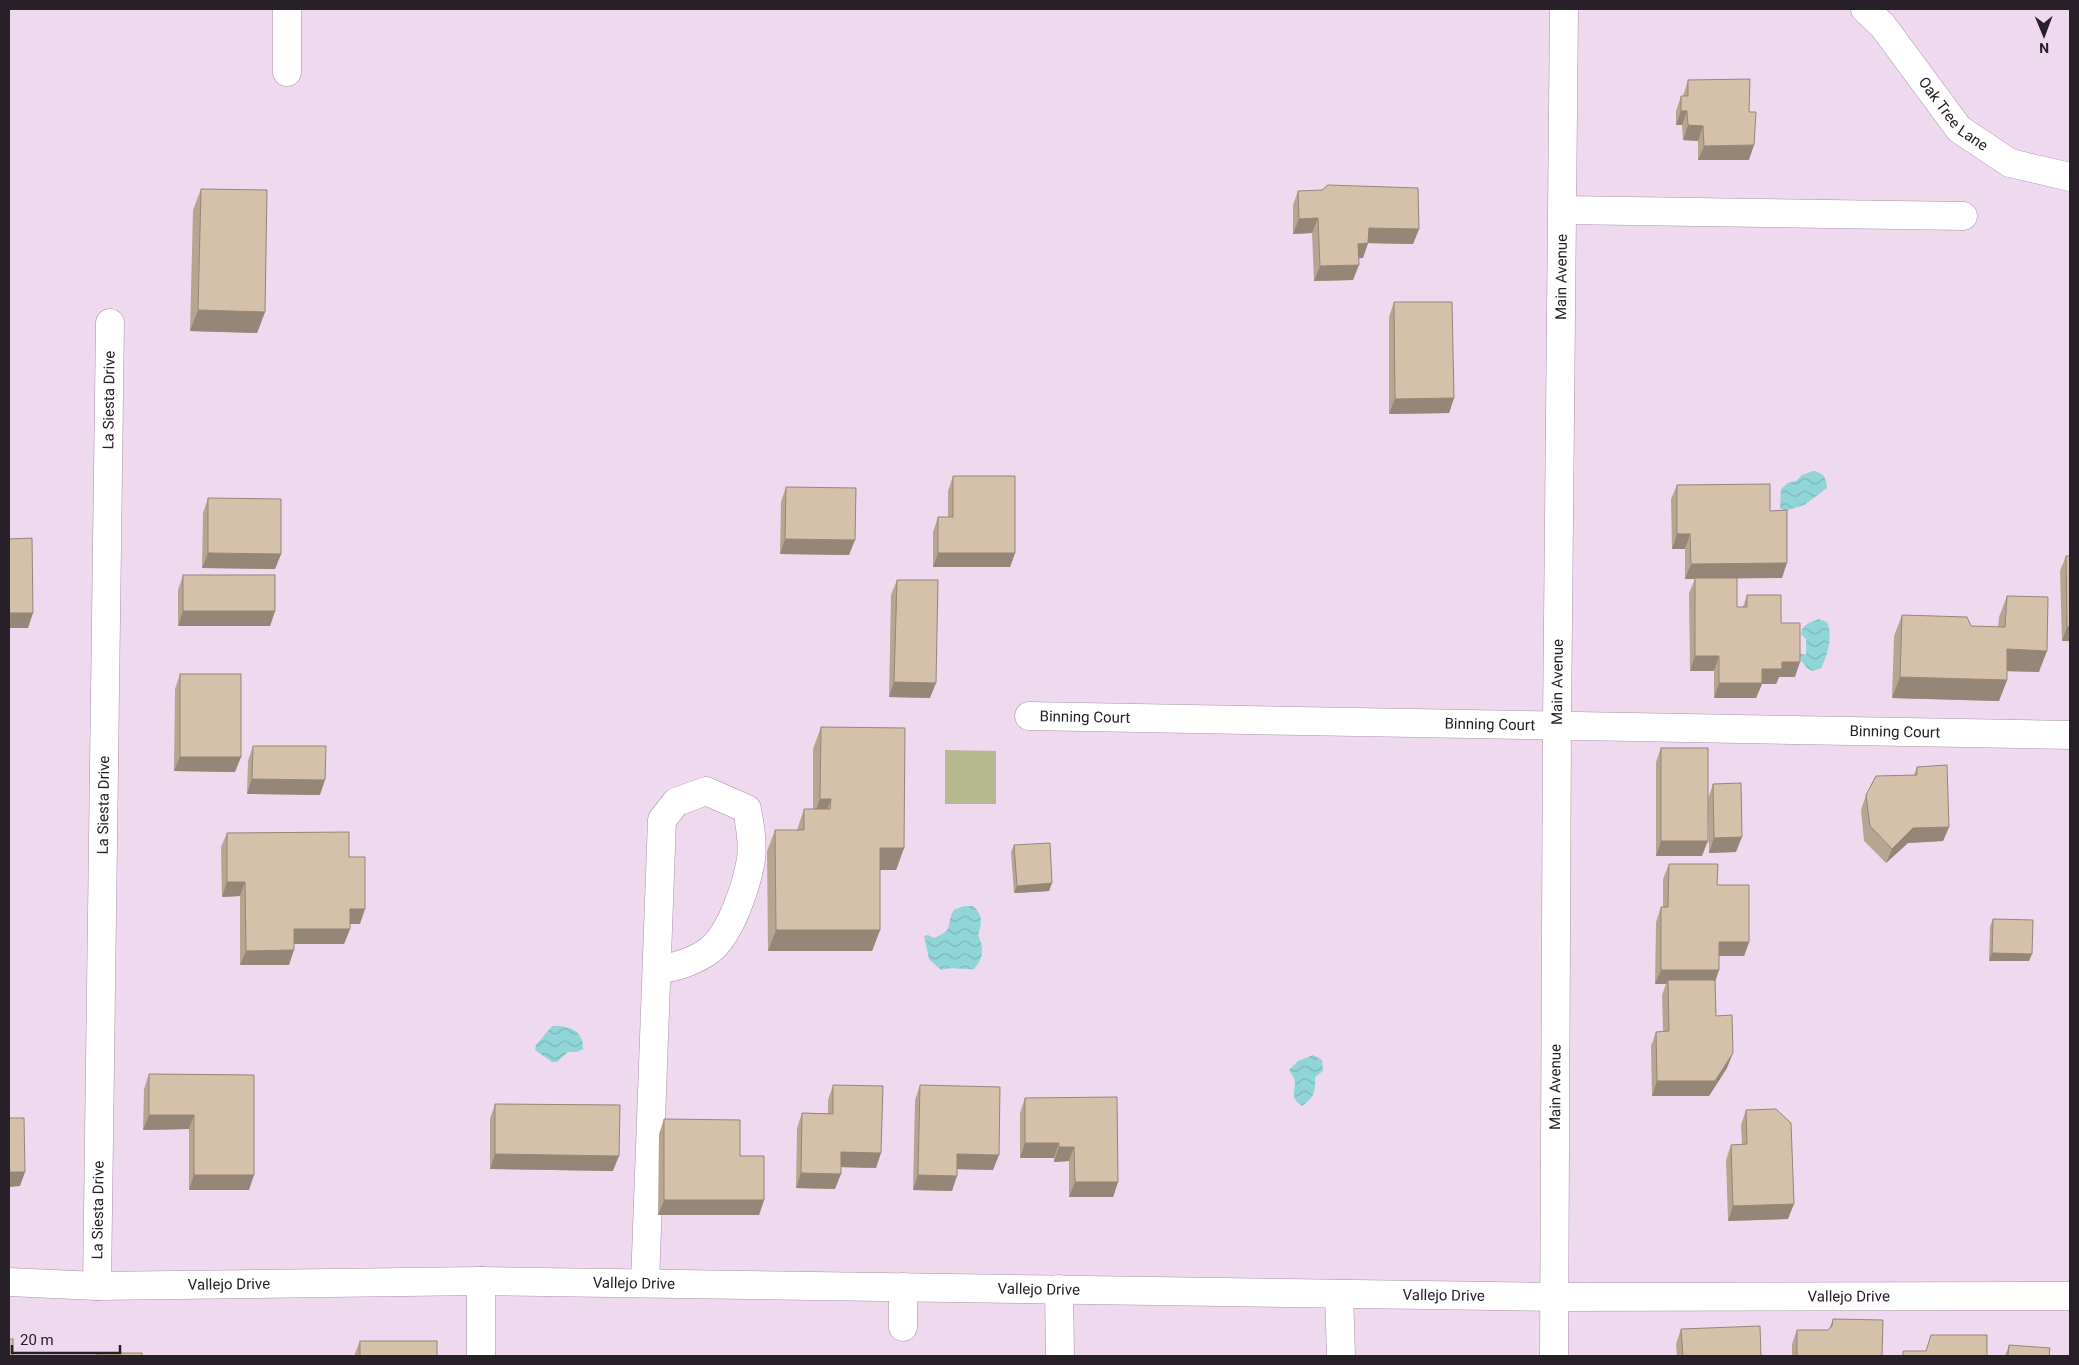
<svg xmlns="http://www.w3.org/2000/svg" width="2079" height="1365" font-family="Roboto,sans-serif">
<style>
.garden{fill:#b6b890}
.water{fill:url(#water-waves)}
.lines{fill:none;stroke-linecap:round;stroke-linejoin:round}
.minor-casing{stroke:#a792a7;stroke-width:29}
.minor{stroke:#fff;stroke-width:28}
.wall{fill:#b7a592}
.shaded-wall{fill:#958677}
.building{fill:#d5c0aa;stroke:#958677}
.labels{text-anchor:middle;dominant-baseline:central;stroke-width:5;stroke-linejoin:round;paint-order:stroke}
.street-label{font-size:15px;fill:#282028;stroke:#efd9ef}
</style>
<defs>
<pattern id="water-waves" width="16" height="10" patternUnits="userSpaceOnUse" patternTransform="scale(1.25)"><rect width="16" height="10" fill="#90d5d8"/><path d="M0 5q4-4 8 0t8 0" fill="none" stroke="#7cb7b9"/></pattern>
</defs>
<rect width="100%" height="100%" fill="#efd9ef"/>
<polygon class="garden" points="945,750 996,751 996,804 945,804"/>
<g class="water">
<path d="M1813,471C1824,473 1826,477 1827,488L1804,505L1785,511L1780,508L1781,489L1788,483L1796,481L1802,475Z"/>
<path d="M1819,619L1827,622C1833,636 1828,655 1821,668L1813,671L1808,669L1794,652L1806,655V639L1801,634C1803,623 1810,623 1819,619Z"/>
<path d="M964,906H973C983,915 982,922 978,935C984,948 984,957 974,969C959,970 956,966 941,970L929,959L924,936L928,935L934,938C956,929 945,924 954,910Z"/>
<path d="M552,1026C568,1025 584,1030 583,1049L577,1052H568L557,1062H552L535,1050L536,1045Z"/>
<path d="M1313,1055L1322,1060L1323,1071L1315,1077C1316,1091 1314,1098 1302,1106C1290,1098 1295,1093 1295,1081C1294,1078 1291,1073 1289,1070L1298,1061Z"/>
</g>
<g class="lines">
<g class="minor-casing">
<g id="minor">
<polyline points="287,9 287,72"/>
<path id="s1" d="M1865,9L1883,26L1959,129L2010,163L2070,177"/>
<polyline points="1563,210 1963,216"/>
<path id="s2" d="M1029,716L2070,735"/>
<path id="s3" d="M9,1282L97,1286L481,1281L1554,1297L2070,1296"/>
<path d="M645,1283L662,820L676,802L706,791L747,809C750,826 753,843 751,859C747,885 731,933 710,950C697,960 673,969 657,969"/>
<path id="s4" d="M97,1286L110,323"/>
<polyline points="1059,1289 1060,1356"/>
<polyline points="1339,1294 1341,1356"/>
<polyline points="903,1327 903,1287"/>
<polyline points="481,1356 481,1281"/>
<path id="s5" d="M1554,1356L1557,724L1564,9"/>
</g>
</g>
<use href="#minor" class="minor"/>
</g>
<g class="wall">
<polygon points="1688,80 1749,112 1749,160 1698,160 1698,141 1683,140 1682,125 1676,125 1676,111 1681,96 1683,96"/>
<polygon points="201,189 265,312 257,333 190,331 193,210"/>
<polygon points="1298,191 1419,229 1413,244 1368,243 1363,258 1358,258 1353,280 1314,281 1312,233 1293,234 1293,205"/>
<polygon points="1394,302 1454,398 1449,413 1389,414 1389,317"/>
<polygon points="953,476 1015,553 1010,567 933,567 933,532 938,517 948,517 948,491"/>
<polygon points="1677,485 1770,511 1782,578 1734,578 1737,607 1743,607 1747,595 1781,623 1795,677 1779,677 1776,684 1762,684 1756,698 1714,698 1714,671 1690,671 1689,593 1695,579 1685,579 1685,549 1672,549 1671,499"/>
<polygon points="786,487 849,555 780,554 781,502"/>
<polygon points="208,498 281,554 275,569 202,568 203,513"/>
<polygon points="2066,556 2070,641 2062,641 2060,571"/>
<polygon points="183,575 275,611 270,626 178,626 178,590"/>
<polygon points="897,580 930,698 889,697 891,595"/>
<polygon points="2007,596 2039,672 2007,671 2007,680 1999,701 1892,698 1894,636 1902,615 1971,626 1998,627 1999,617"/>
<polygon points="180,674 235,772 174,771 175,689"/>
<polygon points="821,727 904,848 896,870 880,870 880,930 872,951 768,951 767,851 775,830 797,830 804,809 813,809 813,749"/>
<polygon points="253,746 320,795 247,794 248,761"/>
<polygon points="1661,748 1702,856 1656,856 1656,762"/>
<polygon points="1917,767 1949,827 1943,841 1908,843 1886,863 1864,841 1861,810 1866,795 1914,775"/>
<polygon points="1713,784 1736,852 1709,853 1708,799"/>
<polygon points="227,833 349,857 360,924 350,924 350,929 344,944 294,944 289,965 240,965 240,896 222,897 221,847"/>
<polygon points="1014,845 1049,891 1014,893 1011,852"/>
<polygon points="1669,864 1717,885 1749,942 1744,956 1719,956 1719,970 1715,980 1716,1016 1727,1068 1709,1096 1652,1096 1651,1046 1656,1032 1663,1031 1662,995 1666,984 1655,984 1656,922 1661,907 1663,907 1663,879"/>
<polygon points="1993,919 2029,961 1989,961 1990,926"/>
<polygon points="149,1074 254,1075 249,1190 189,1190 189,1129 143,1130 144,1089"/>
<polygon points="833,1085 876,1168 841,1167 835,1189 796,1188 797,1128 802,1113 828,1114 828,1100"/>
<polygon points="920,1085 993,1170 957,1169 952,1191 913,1190 915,1100"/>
<polygon points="1025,1098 1118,1182 1113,1197 1069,1197 1069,1161 1054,1162 1054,1158 1020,1158 1020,1113"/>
<polygon points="495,1104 613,1171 490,1169 490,1119"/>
<polygon points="1746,1110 1788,1219 1728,1221 1726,1160 1731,1145 1742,1144 1741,1125"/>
<polygon points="664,1119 740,1156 764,1200 759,1215 658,1215 659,1134"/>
<polygon points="1833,1319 1882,1356 1792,1356 1792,1344 1797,1330 1828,1330 1829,1329"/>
<polygon points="1681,1329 1761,1356 1677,1356 1676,1344"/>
<polygon points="360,1341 437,1356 354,1356"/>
<polygon points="2009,1345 2049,1356 2005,1356"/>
</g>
<g class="shaded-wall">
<polygon points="1681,111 1687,111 1682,125 1676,125"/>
<polygon points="1688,125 1703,126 1698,141 1683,140"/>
<polygon points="1754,145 1749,160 1698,160 1704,146"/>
<polygon points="1318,218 1312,233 1293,234 1299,219"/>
<polygon points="1369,228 1419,229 1413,244 1363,243"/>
<polygon points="1368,243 1363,258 1353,259 1358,244"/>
<polygon points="1359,265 1353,280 1314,281 1320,266"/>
<polygon points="198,310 265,312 257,333 190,331"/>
<polygon points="1454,398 1449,413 1389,414 1395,399"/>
<polygon points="1677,534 1690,534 1685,549 1672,549"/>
<polygon points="785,539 855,540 849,555 780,554"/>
<polygon points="208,553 281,554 275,569 202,568"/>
<polygon points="938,553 1015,553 1010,567 933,567"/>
<polygon points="1787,563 1782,578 1685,579 1691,564"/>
<polygon points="183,611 275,611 270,626 178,626"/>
<polygon points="9,613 33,613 28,628 9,628"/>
<polygon points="2067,627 2070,627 2070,641 2062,641"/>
<polygon points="2007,649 2047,651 2039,672 2000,671"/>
<polygon points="1695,656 1719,656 1714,671 1690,671"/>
<polygon points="1782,662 1800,662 1795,677 1779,677 1776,684 1762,684 1756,698 1714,698 1719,683"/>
<polygon points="1900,677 2007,680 1999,701 1892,698"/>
<polygon points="894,682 936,683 930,698 889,697"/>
<polygon points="180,757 241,757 235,772 174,771"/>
<polygon points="252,779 325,780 320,795 247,794"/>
<polygon points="820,799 831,799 823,821 812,821"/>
<polygon points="1949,827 1943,841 1908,843 1886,863 1892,849 1913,828"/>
<polygon points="1742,837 1736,852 1709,853 1714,838"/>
<polygon points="1661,841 1708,841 1702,856 1656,856"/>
<polygon points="880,848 904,848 896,870 872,870"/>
<polygon points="227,882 245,882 240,896 222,897"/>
<polygon points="1052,883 1049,891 1014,893 1017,886"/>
<polygon points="350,909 365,909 360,924 344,924"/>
<polygon points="294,929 350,929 344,944 289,944"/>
<polygon points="776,930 880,930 872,951 768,951"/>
<polygon points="1719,942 1749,942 1744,956 1714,956"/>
<polygon points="294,950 289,965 240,965 246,951"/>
<polygon points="1992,953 2032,954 2029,961 1989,961"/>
<polygon points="1661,970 1719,970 1714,985 1668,980 1666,984 1655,984"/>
<polygon points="1733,1053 1727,1068 1709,1096 1652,1096 1657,1081"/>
<polygon points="149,1115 194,1115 189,1129 143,1130"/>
<polygon points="1025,1143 1059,1143 1054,1158 1020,1158"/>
<polygon points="1059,1147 1074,1147 1069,1161 1054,1162"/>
<polygon points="841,1152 881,1153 876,1168 836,1167"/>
<polygon points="495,1154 619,1156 613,1171 490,1169"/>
<polygon points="957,1154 999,1155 993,1170 952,1169"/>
<polygon points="9,1172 25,1172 20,1186 9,1187"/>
<polygon points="801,1173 841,1174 835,1189 796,1188"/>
<polygon points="194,1175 254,1175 249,1190 189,1190"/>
<polygon points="918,1175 957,1176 952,1191 913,1190"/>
<polygon points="1075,1182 1118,1182 1113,1197 1069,1197"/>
<polygon points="664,1200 764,1200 759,1215 658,1215"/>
<polygon points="1794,1204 1788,1219 1728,1221 1733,1206"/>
</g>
<g class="building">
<polygon points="1750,79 1749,112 1756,112 1754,145 1704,146 1703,126 1688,125 1687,111 1681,111 1681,96 1688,96 1688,80"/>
<polygon points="1328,185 1418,188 1419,229 1369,228 1368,243 1358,244 1359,265 1320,266 1318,218 1299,219 1298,191 1322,190"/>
<polygon points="201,189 267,190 265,312 198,310"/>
<polygon points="1394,302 1452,302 1454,398 1395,399"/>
<polygon points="953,476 1015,476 1015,553 938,553 938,517 953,517"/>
<polygon points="1770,484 1770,511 1787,510 1787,563 1691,564 1690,534 1677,534 1677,485"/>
<polygon points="786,487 856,488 855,540 785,539"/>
<polygon points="208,498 281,499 281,554 208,553"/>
<polygon points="32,538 33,613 9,613 9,539"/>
<polygon points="2066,556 2070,556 2070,627 2067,627"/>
<rect x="183" y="575" width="92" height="36"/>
<polygon points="1695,578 1737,578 1737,607 1747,607 1747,595 1781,595 1781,623 1800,623 1800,662 1782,662 1782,669 1762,669 1762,683 1719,683 1719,656 1695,656"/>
<polygon points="897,580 938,580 936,683 894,682"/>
<polygon points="2007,596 2048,597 2047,651 2007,649 2007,680 1900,677 1902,615 1967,617 1971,626 2005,627"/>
<rect x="180" y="674" width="61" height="83"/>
<polygon points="821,727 905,728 904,848 880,848 880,930 776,930 775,830 804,830 804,809 830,809 831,799 820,799"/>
<polygon points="253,746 326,746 325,780 252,779"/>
<rect x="1661" y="748" width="47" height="93"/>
<polygon points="1947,765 1949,827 1913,828 1892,849 1870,826 1866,795 1876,776 1917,775 1917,767"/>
<polygon points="1741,783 1742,837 1714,838 1713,784"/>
<polygon points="349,832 349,857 365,857 365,909 350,909 350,929 294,929 294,950 246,951 245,882 227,882 227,833"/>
<polygon points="1050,843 1052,883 1017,886 1014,845"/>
<polygon points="1669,864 1718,864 1717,885 1749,885 1749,942 1719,942 1719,970 1661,970 1661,907 1668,907"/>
<polygon points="1993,919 2033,920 2032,954 1992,953"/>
<polygon points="1668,980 1715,980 1716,1016 1732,1015 1733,1053 1715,1081 1657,1081 1656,1032 1669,1031"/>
<polygon points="149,1074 254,1075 254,1175 194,1175 194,1115 149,1115"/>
<polygon points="833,1085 883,1086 881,1153 841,1152 841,1174 801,1173 802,1113 833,1114"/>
<polygon points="920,1085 1000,1087 999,1155 957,1154 957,1176 918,1175"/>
<polygon points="1117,1097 1118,1182 1075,1182 1074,1147 1059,1147 1059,1143 1025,1143 1025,1098"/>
<polygon points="495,1104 620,1105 619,1156 495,1154"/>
<polygon points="1776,1109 1791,1123 1794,1204 1733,1206 1731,1145 1747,1144 1746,1110"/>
<polygon points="9,1118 24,1118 25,1172 9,1172"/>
<polygon points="664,1119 740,1120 740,1156 764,1156 764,1200 664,1200"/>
<polygon points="1833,1319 1883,1320 1882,1356 1797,1356 1797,1330 1828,1330 1832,1326"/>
<polygon points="1760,1326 1761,1356 1683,1356 1681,1329"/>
<polygon points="1931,1335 1987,1335 1987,1356 1903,1356 1903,1351 1926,1351"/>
<rect x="9" y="1339" width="4" height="17"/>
<rect x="360" y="1341" width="77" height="15"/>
<polygon points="2009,1345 2050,1348 2049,1356 2008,1356"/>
<rect x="97" y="1353" width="45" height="3"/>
</g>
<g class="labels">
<g class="street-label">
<text stroke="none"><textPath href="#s1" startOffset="138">Oak Tree Lane</textPath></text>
<text stroke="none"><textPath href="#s5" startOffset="1079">Main Avenue</textPath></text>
<text stroke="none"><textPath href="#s4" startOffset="886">La Siesta Drive</textPath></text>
<text stroke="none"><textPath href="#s5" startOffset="674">Main Avenue</textPath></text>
<text stroke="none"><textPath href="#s2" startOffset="56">Binning Court</textPath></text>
<text stroke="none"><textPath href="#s2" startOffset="461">Binning Court</textPath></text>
<text stroke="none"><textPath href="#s2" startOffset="866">Binning Court</textPath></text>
<text stroke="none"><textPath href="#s4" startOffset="481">La Siesta Drive</textPath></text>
<text stroke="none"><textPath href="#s5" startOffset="269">Main Avenue</textPath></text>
<text stroke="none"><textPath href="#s4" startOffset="76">La Siesta Drive</textPath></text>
<text stroke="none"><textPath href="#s3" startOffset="625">Vallejo Drive</textPath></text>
<text stroke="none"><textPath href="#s3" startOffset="220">Vallejo Drive</textPath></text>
<text stroke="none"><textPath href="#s3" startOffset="1030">Vallejo Drive</textPath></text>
<text stroke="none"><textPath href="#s3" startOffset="1435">Vallejo Drive</textPath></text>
<text stroke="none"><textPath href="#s3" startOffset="1840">Vallejo Drive</textPath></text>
</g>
</g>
<rect width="2079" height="1365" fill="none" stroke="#282028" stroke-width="20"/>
<g transform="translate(2044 35) rotate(179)" stroke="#efd9ef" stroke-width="4" paint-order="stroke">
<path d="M0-4L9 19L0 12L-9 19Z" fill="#282028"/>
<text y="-8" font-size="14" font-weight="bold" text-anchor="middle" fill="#282028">N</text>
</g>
<path d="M12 1345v8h108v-8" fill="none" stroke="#282028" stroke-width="2.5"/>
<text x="20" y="1345" font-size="15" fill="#282028" stroke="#efd9ef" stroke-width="4" paint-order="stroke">20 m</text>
</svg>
